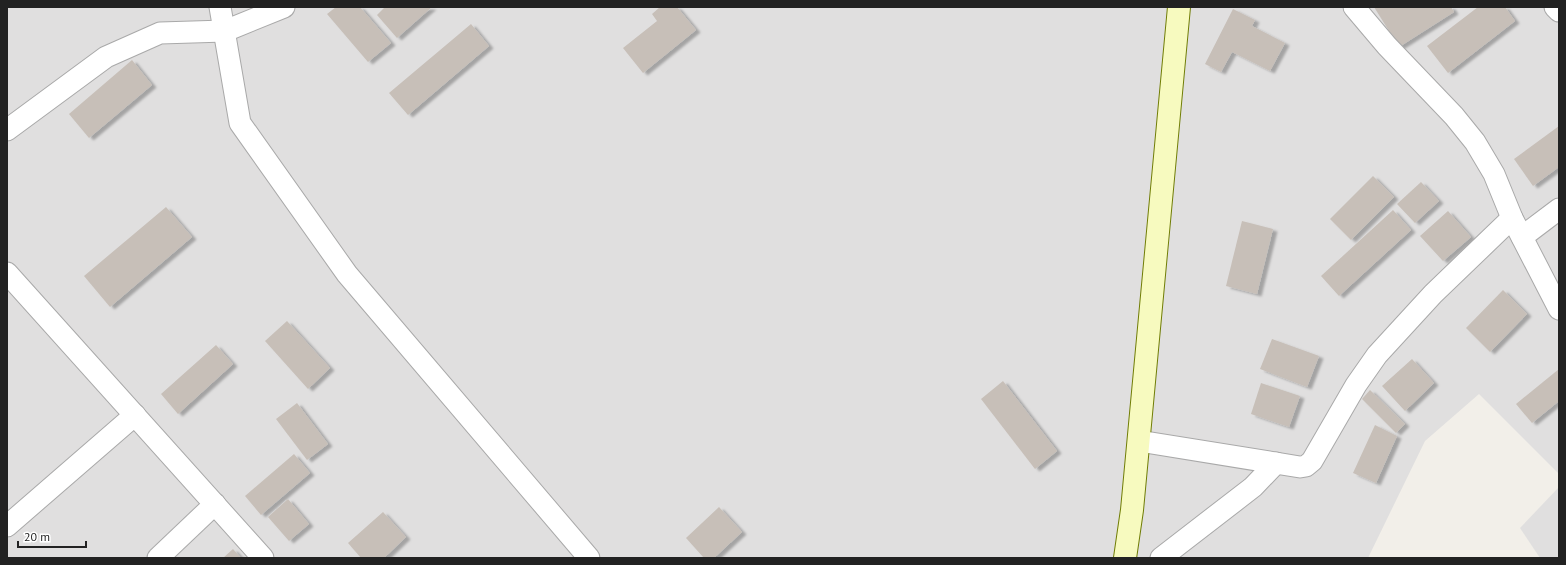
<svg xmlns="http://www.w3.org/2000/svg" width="1566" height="565" font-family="'PT Sans',sans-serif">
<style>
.residential{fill:#e0dfdf}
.building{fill:#c7bfb8;filter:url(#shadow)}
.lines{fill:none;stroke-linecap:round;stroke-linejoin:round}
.minor-casing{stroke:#a9a9a9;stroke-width:23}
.secondary-casing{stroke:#707d05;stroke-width:24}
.minor{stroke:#fff;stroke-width:21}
.secondary{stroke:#f7fabf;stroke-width:22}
</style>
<defs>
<filter id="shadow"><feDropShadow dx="4.5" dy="2.5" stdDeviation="1" flood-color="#0004"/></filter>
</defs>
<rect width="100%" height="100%" fill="#f2efe9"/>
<g class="residential">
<polygon points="7,7 1559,7 1559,474 1479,394 1425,441 1368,558 7,558"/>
<polygon points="1559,487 1559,558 1540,558 1520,528"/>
</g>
<g class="building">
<polygon points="336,7 360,7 391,43 368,62 327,14"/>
<polygon points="385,7 432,7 397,38 377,15"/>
<polygon points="660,7 677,7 696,30 643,73 623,48 657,21 652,14"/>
<polygon points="1374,7 1451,7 1454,12 1399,47"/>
<polygon points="1478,7 1505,7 1515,21 1448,73 1427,46"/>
<polygon points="1233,9 1255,20 1252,26 1285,43 1270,71 1232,52 1221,72 1205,64"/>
<polygon points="471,24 489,46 408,115 389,93"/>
<polygon points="132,60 152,85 89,138 69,114"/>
<polygon points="1559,126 1559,167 1533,186 1514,159"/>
<polygon points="1373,176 1394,197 1351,240 1330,219"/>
<polygon points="1421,182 1439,201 1415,223 1397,204"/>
<polygon points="166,207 192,237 110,307 84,276"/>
<polygon points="1393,210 1411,230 1339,296 1321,276"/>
<polygon points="1448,211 1471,237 1443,261 1420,236"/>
<polygon points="1242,221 1273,229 1257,294 1226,286"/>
<polygon points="1503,290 1527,314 1490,352 1466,328"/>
<polygon points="287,321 330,368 308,389 265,341"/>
<polygon points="1272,339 1319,356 1307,387 1260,369"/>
<polygon points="216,345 233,364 178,414 161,394"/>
<polygon points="1412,359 1434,383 1405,411 1382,386"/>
<polygon points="1559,369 1559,401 1532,423 1516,404"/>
<polygon points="1003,381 1057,451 1035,469 981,399"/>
<polygon points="1261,383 1300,396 1289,427 1251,414"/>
<polygon points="1370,390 1405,424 1396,433 1362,399"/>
<polygon points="297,403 328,444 307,460 276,419"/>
<polygon points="1375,425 1397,436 1376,483 1353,473"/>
<polygon points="294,454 310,473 261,515 245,496"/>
<polygon points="288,499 309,524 289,541 268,517"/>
<polygon points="719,507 742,532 714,558 704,558 686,538"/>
<polygon points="383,512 406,537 384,558 361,558 348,543"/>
<polygon points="233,549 241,558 223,558"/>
</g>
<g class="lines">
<g class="minor-casing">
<g id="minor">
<polyline points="220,7 240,123 347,274 589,558"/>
<polyline points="1354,7 1387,46 1454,116 1475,142 1494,174 1512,218 1559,309"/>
<polyline points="1555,7 1559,11"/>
<polyline points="7,130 106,57 160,33 225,31 284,7"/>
<polyline points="1522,237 1559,209"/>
<polyline points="7,273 263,558"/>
<polyline points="1139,441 1300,467 1306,466 1312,461 1356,385 1377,355 1433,294 1512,218"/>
<polyline points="7,526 135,415"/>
<polyline points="158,558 215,504"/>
<polyline points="1161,558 1253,487 1276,463"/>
</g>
</g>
<g class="secondary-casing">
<polyline id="secondary" points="1125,558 1132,510 1179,7"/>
</g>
<use href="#minor" class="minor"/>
<use href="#secondary" class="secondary"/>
</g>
<rect width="1566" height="565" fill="none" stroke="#222222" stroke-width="16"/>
<path d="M18 541v6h68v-6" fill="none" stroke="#222222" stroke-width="2"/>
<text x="24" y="541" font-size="12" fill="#222222" stroke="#ffffff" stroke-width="3" paint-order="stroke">20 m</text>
</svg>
